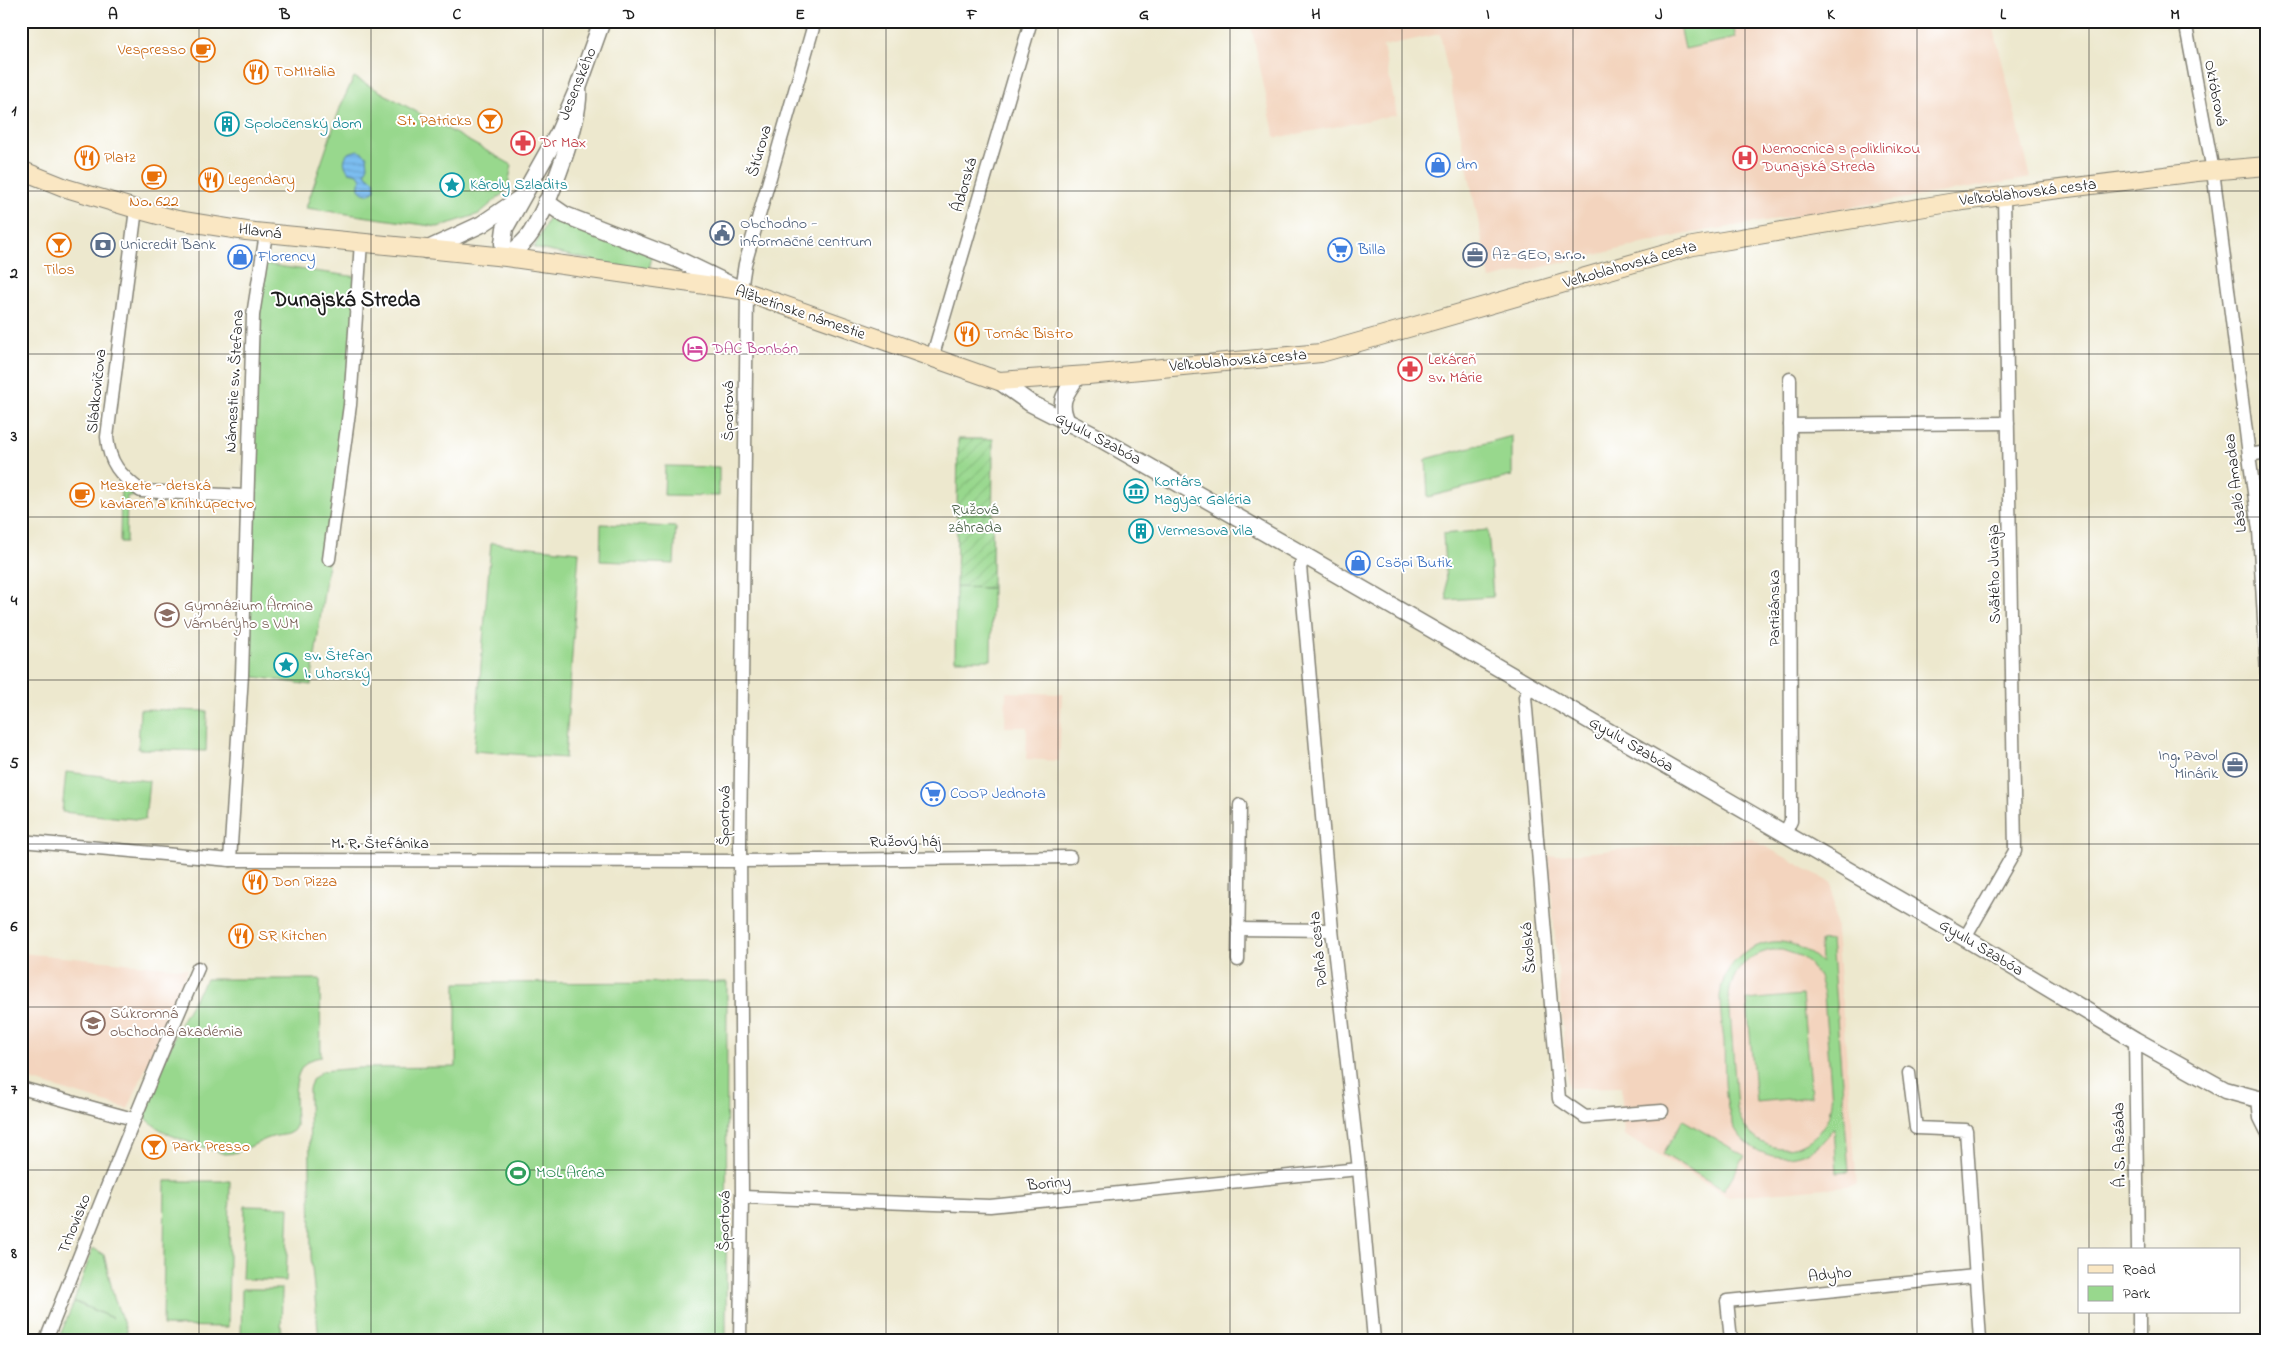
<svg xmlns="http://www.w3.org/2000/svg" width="2288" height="1361" font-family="'Indie Flower',sans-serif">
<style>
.built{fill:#f3d4be}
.green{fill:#98d88d;stroke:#5a7a54;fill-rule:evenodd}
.garden{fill:url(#garden-furrows);stroke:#5a7a54}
.water{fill:url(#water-rules);stroke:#4c6c86}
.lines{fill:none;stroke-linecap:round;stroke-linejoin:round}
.minor-casing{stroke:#848275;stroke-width:15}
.tertiary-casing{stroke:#848275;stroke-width:19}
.secondary-casing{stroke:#848275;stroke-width:20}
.minor{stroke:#fff;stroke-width:12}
.tertiary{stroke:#fff;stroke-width:16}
.secondary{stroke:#fae7c3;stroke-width:18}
.grid{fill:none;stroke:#1c1c1c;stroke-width:1;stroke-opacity:0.55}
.labels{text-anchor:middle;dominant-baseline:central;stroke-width:4;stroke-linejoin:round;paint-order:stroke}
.food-label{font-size:16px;fill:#c56008;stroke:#fff;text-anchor:start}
.street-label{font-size:16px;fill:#1c1c1c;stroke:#fff}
.culture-label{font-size:16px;fill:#0d838f;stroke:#fff;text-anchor:start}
.health-label{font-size:16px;fill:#be3a42;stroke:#fff;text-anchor:start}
.shop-label{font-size:16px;fill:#366cbe;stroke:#fff;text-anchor:start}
.service-label{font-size:16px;fill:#4e5e75;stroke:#fff;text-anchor:start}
.hotel-label{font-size:16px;fill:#b23c85;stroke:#fff;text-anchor:start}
.park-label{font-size:16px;fill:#475e44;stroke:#fff}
.education-label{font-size:16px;fill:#785e54;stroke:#fff;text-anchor:start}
.leisure-label{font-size:16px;fill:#27864d;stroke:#fff;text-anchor:start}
.district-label{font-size:21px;font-weight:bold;fill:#1c1c1c;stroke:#fff}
.neatline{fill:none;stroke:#1c1c1c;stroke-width:2}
.grid-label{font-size:16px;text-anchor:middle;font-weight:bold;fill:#1c1c1c}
</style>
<defs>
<pattern id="garden-furrows" width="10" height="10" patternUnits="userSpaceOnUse" patternTransform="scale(1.25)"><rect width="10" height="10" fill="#98d88d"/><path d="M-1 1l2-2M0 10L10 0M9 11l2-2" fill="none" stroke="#82b979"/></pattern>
<pattern id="water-rules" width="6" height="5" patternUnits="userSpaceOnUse" patternTransform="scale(1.25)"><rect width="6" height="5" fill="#7bbdf0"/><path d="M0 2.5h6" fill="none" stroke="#6aa2cd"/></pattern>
</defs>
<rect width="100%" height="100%" fill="#fff"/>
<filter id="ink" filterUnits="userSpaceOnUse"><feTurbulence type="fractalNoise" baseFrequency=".02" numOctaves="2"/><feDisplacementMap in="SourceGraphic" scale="10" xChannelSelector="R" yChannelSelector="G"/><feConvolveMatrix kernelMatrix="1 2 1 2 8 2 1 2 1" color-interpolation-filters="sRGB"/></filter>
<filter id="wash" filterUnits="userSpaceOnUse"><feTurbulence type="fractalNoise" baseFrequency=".0096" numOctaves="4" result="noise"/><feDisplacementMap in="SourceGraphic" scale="20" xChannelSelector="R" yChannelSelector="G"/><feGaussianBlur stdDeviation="1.12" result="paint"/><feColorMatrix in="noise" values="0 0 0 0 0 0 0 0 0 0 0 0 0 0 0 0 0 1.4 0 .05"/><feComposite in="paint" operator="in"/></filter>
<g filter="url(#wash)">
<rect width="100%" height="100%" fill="#ede8ce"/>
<g class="built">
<polygon points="1250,21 1992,21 2031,178 1686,234 1490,279 1440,34 1383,46 1397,115 1275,138"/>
<polygon points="1006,692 1062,694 1059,761 1026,759 1027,727 1005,727"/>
<polygon points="1750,838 1832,883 1857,1185 1728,1197 1624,1135 1621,1087 1568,1088 1548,856"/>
<polygon points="21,953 188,969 128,1109 21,1077"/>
</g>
<g class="green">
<polygon points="1679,21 1732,21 1736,38 1685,49"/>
<polygon points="354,77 512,165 507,190 479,214 438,227 306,208 341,105"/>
<polygon points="549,217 653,254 648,272 534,248"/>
<polygon points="262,264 358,277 350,405 311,685 242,675"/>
<polygon points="1512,436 1512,476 1428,497 1426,459"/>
<polygon points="665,466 719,467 719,496 664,495"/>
<polygon points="121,479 146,496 127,496 126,542 120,542"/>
<polygon points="601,524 676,527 674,564 600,561"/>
<polygon points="1488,530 1493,597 1447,600 1443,534"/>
<polygon points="491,543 579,552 565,758 474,751"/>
<polygon points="956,587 992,588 991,660 955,660"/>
<polygon points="140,709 207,711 206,751 138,749"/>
<polygon points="66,772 149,781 145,820 62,812"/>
<path d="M1831,940L1849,1172L1837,1173L1834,1128C1828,1135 1824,1142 1816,1147C1789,1166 1750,1157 1734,1127C1723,1105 1725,1067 1724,1041C1722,1026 1720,1011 1720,996C1721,989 1723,980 1726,974C1734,959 1747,949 1763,944C1785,937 1806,948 1821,963L1820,941ZM1772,950H1782L1800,956L1808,962L1819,977L1824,995L1832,1102C1824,1159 1753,1165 1737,1109L1729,996C1732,971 1747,955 1772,950Z"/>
<path d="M206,979H320L321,1057C288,1061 296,1101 296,1126C294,1129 295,1130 291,1132C286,1136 278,1135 272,1137C255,1142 243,1154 224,1154C200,1145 154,1135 142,1112L182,1020Z"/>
<polygon points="727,982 726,1340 319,1340 311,1257 309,1089 312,1080 322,1071 357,1068 456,1067 456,983"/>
<polygon points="1802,995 1811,1097 1756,1102 1747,1000"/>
<polygon points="1683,1120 1745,1156 1724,1190 1663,1154"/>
<polygon points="165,1181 230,1181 228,1327 163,1326"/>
<polygon points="245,1206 289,1207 286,1281 242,1279"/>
<polygon points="93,1248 104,1255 114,1298 130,1340 58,1340 74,1302 112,1318 74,1301"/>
<polygon points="242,1289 282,1289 281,1340 241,1340"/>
</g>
<polygon class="garden" points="958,439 993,439 992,588 956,587"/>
<path class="water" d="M358,150L367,156L368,166L365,172L367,176L374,180L375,190L368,194C359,194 356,186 361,179L358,174L349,172C343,165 343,159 348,153Z"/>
</g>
<g filter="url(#ink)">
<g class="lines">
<g class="minor-casing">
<g id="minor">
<polyline points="2185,21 2213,171 2249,455 2259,530 2267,673"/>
<path d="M136,209L107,437C109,463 120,475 141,491L246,496"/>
<polyline points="741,290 745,264 815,21"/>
<polyline points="932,358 1031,21"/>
<polyline points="1790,425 2008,423"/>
<polyline points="2249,455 2267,452"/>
<polyline points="1307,557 1300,566 1332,930 1359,1169 1374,1340"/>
<polyline points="329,559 350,405 361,242"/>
<polyline points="1530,687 1525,697 1559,1099 1585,1117 1662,1111"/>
<polyline points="1784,835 1791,821 1790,379"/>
<polyline points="21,841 230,860 740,861 1070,857"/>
<polyline points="230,860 242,675 253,315 266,234"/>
<polyline points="1238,929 1332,930"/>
<polyline points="1965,938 2015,851 2004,197"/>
<polyline points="1238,960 1240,805"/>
<polyline points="2135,1040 2138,1250"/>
<polyline points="1909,1073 1916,1128 1966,1130 1980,1340"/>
<polyline points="21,1088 133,1119"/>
<polyline points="2258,1099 2260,1118 2267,1132"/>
<polyline points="742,1197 990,1206 1359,1169"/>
<polyline points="2139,1312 2139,1340"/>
<path d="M46,1340C96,1215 144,1091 198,968"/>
<polyline points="740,1340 742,1197 740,845 747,293"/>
<polyline points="1731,1340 1727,1301 1975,1276"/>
</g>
</g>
<g class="tertiary-casing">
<g id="tertiary">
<path d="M578,88C581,121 549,204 531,233C525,243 515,250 506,257L503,243L505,228L559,132L578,88L602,21"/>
<polyline points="546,202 565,215 677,259 735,287"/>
<polyline points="426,250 482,224 519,199"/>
<polyline points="999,381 1030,403 1101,439 1307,557 1965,938 2135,1040 2225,1090 2258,1099 2267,1099"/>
<path d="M1067,422C1057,400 1066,394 1077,376"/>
</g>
</g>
<g class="secondary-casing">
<polyline id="secondary" points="21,170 66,188 136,209 177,220 246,231 506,257 741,290 999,381 1088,375 1321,353 1693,246 1955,202 2197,172 2267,166"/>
</g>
<use href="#minor" class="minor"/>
<use href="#tertiary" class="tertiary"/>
<use href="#secondary" class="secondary"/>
</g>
</g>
<path class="grid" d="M199,21V1340M371,21V1340M543,21V1340M715,21V1340M886,21V1340M1058,21V1340M1230,21V1340M1402,21V1340M1573,21V1340M1745,21V1340M1917,21V1340M2089,21V1250M21,191H2267M21,354H2267M21,517H2267M21,680H2267M21,844H2267M21,1007H2267M21,1170H2267M2089,1312V1340"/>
<defs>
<g id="cafe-ring" transform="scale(1.25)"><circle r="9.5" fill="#fff" stroke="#e8710a" stroke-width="1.5"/><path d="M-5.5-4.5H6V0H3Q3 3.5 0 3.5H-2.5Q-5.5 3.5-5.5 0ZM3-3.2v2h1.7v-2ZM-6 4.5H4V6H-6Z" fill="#e8710a"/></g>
<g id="restaurant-ring" transform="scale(1.25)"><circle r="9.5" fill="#fff" stroke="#e8710a" stroke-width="1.5"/><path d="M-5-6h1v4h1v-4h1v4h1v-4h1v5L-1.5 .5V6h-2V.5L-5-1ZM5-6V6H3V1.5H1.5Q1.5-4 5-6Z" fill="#e8710a"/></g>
<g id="bar-ring" transform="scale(1.25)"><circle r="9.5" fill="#fff" stroke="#e8710a" stroke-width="1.5"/><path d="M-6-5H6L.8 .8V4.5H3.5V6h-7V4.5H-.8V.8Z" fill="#e8710a"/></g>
<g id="building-ring" transform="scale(1.25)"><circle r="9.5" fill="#fff" stroke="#0f9aa8" stroke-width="1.5"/><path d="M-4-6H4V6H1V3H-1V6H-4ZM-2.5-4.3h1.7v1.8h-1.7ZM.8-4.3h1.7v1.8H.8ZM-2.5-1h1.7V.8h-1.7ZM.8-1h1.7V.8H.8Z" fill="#0f9aa8"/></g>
<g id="pharmacy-ring" transform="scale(1.25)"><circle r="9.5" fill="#fff" stroke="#e0444e" stroke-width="1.5"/><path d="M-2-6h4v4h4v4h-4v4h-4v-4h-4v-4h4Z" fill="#e0444e"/></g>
<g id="hospital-ring" transform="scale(1.25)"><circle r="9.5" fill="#fff" stroke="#e0444e" stroke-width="1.5"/><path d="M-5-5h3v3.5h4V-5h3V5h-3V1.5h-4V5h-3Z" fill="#e0444e"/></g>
<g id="shop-ring" transform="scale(1.25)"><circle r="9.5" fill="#fff" stroke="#3f7fe0" stroke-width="1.5"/><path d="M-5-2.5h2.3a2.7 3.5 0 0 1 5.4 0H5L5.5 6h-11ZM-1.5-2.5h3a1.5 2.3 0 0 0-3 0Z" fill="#3f7fe0"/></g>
<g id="sight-ring" transform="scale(1.25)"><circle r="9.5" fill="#fff" stroke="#0f9aa8" stroke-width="1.5"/><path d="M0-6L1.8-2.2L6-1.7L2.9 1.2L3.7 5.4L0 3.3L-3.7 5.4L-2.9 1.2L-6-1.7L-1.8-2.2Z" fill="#0f9aa8"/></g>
<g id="civic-ring" transform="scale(1.25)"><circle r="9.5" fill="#fff" stroke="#5c6f8a" stroke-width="1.5"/><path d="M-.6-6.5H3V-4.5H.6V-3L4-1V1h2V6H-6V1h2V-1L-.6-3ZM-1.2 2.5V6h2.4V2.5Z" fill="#5c6f8a"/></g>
<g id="bank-ring" transform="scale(1.25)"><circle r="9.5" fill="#fff" stroke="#5c6f8a" stroke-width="1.5"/><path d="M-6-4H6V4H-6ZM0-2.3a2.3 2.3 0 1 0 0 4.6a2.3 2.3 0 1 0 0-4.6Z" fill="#5c6f8a"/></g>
<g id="supermarket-ring" transform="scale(1.25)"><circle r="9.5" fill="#fff" stroke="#3f7fe0" stroke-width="1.5"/><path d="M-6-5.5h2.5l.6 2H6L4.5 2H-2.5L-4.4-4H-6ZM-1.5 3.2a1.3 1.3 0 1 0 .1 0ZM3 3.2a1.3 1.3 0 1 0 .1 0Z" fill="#3f7fe0"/></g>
<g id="office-ring" transform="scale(1.25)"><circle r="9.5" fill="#fff" stroke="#5c6f8a" stroke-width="1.5"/><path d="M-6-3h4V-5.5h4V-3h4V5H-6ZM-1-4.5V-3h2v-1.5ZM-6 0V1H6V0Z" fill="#5c6f8a"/></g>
<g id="hotel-ring" transform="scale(1.25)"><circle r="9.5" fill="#fff" stroke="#d1479c" stroke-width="1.5"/><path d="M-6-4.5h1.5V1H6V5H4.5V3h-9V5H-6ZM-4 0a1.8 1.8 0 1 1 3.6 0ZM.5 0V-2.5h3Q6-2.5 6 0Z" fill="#d1479c"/></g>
<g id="museum-ring" transform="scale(1.25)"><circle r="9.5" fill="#fff" stroke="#0f9aa8" stroke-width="1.5"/><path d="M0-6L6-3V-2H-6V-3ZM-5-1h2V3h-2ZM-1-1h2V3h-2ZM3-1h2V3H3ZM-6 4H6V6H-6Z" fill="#0f9aa8"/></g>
<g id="school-ring" transform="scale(1.25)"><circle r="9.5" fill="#fff" stroke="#8d6e63" stroke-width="1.5"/><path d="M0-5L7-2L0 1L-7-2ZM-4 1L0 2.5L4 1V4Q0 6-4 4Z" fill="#8d6e63"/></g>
<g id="stadium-ring" transform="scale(1.25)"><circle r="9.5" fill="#fff" stroke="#2e9e5b" stroke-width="1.5"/><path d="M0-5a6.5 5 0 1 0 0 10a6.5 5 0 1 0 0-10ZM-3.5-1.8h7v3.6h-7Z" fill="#2e9e5b"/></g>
</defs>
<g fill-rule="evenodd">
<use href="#cafe-ring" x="203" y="50"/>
<use href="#restaurant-ring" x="256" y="72"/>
<use href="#bar-ring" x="490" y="121"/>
<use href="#building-ring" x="227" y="124"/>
<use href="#pharmacy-ring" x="523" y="143"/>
<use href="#restaurant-ring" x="87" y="158"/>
<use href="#hospital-ring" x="1745" y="158"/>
<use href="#shop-ring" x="1438" y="165"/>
<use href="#cafe-ring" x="154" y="177"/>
<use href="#restaurant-ring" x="211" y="180"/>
<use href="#sight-ring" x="452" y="185"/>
<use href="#civic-ring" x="722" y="233"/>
<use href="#bar-ring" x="59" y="245"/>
<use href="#bank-ring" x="103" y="245"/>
<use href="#supermarket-ring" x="1340" y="250"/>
<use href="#office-ring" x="1475" y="255"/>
<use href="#shop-ring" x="240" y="257"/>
<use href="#restaurant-ring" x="967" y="334"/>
<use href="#hotel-ring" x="695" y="349"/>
<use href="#pharmacy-ring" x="1410" y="369"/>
<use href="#museum-ring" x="1136" y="491"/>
<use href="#cafe-ring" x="82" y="495"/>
<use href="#building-ring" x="1141" y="531"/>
<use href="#shop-ring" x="1358" y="563"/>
<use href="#school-ring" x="167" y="615"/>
<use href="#sight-ring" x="286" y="665"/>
<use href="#office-ring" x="2235" y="765"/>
<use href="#supermarket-ring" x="933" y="794"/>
<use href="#restaurant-ring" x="255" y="882"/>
<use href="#restaurant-ring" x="241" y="936"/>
<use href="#school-ring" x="93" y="1023"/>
<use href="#bar-ring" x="154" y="1147"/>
<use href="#stadium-ring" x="518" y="1173"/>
</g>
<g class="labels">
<g class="food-label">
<text x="186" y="50" text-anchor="end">Vespresso</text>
<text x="274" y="72">TOMItalia</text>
<text x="472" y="121" text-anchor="end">St. Patricks</text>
<text x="104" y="158">Platz</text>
<text x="228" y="180">Legendary</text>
<text x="154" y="202" text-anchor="middle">No. 622</text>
<text x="59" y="270" text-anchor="middle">Tilos</text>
<text x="984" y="334">Tornác Bistro</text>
<text x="100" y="486">Meskete - detská<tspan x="100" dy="18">kaviareň a kníhkupectvo</tspan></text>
<text x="272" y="882">Don Pizza</text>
<text x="258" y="936">SR Kitchen</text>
<text x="172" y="1147">Park Presso</text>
</g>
<g class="street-label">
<text transform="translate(578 84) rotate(-68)">Jesenského</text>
<text transform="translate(2215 93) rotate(79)">Októbrová</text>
<text transform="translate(760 151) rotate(-74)">Štúrova</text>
<text transform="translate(965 185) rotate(-74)">Ádorská</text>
<text transform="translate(2028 193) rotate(-7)">Veľkoblahovská cesta</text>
<text transform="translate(260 232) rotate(7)">Hlavná</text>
<text transform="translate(1630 265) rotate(-16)">Veľkoblahovská cesta</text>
<text transform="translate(800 313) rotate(19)">Alžbetínske námestie</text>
<text transform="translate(1238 361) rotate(-5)">Veľkoblahovská cesta</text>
<text transform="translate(235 381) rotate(-87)">Námestie sv. Štefana</text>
<text transform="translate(97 391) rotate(-84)">Sládkovičova</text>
<text transform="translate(729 411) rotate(-90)">Športová</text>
<text transform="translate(1098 439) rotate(28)">Gyulu Szabóa</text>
<text transform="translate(2236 483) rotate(-97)">László Amadea</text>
<text transform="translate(1995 574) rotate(-91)">Svätého Juraja</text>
<text transform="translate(1775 608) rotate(-90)">Partizánska</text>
<text transform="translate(1631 745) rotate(30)">Gyulu Szabóa</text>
<text transform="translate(725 816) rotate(-89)">Športová</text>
<text x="905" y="842">Ružový háj</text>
<text x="380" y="844">M. R. Štefánika</text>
<text transform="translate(1529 948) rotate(-95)">Školská</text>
<text transform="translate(1981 948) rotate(31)">Gyulu Szabóa</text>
<text transform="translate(1319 949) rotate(-96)">Poľná cesta</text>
<text transform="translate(2120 1145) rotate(-91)">Á. S. Aszáda</text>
<text transform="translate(1049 1184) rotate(-5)">Boriny</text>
<text transform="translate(725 1221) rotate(-89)">Športová</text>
<text transform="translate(75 1224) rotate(-68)">Trhovisko</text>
<text transform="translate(1830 1275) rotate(-6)">Adyho</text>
</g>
<g class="culture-label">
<text x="244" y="124">Spoločenský dom</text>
<text x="470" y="185">Károly Szladits</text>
<text x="1154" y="482">Kortárs<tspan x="1154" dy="18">Magyar Galéria</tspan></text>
<text x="1158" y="531">Vermesova vila</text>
<text x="304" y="656">sv. Štefan<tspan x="304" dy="18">I. Uhorský</tspan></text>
</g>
<g class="health-label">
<text x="540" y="143">Dr Max</text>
<text x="1762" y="149">Nemocnica s poliklinikou<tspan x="1762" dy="18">Dunajská Streda</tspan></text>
<text x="1428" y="360">Lekáreň<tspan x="1428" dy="18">sv. Márie</tspan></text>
</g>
<g class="shop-label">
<text x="1456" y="165">dm</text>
<text x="1358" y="250">Billa</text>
<text x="258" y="257">Florency</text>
<text x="1376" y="563">Csöpi Butik</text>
<text x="950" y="794">COOP Jednota</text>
</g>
<g class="service-label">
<text x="740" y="224">Obchodno -<tspan x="740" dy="18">informačné centrum</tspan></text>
<text x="120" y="245">Unicredit Bank</text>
<text x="1492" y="255">AZ-GEO, s.r.o.</text>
<text x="2218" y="756" text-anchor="end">Ing. Pavol<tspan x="2218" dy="18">Minárik</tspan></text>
</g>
<g class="hotel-label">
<text x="712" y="349">DAC Bonbón</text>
</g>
<g class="park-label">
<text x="975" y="510">Ružová<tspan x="975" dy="18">záhrada</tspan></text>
</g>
<g class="education-label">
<text x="184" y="606">Gymnázium Ármina<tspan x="184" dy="18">Vámbéryho s VJM</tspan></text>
<text x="110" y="1014">Súkromná<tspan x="110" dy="18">obchodná akadémia</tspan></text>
</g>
<g class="leisure-label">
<text x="536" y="1173">MOL Aréna</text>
</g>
<g class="district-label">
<text x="346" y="301">Dunajská Streda</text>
</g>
</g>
<rect width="2288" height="1361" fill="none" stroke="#fff" stroke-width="55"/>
<rect x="2078" y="1248" width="162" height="65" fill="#ffffff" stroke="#a4a4a4"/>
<rect x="2088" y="1265" width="25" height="8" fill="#fae7c3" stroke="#a4a4a4"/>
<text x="2123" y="1274" font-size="15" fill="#1c1c1c">Road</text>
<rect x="2088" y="1286" width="25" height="15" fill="#98d88d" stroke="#a4a4a4"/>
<text x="2123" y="1298" font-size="15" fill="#1c1c1c">Park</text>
<rect x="28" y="28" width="2232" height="1306" class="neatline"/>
<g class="grid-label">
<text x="113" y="19">A</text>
<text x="285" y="19">B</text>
<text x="457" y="19">C</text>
<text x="629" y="19">D</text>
<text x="800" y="19">E</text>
<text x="972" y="19">F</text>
<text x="1144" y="19">G</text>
<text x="1316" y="19">H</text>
<text x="1488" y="19">I</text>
<text x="1659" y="19">J</text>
<text x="1831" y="19">K</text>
<text x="2003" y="19">L</text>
<text x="2175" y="19">M</text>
<text x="14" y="115">1</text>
<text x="14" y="278">2</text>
<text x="14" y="441">3</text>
<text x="14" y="605">4</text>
<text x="14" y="768">5</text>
<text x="14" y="931">6</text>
<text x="14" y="1094">7</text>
<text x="14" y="1258">8</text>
</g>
</svg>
